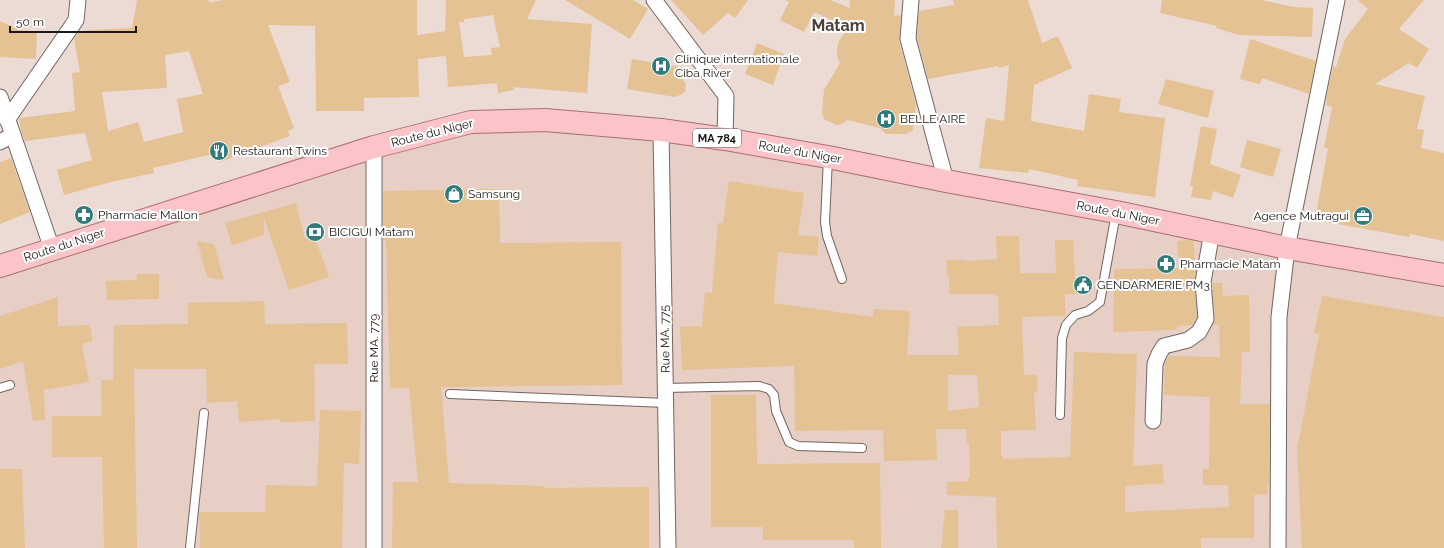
<svg xmlns="http://www.w3.org/2000/svg" width="1444" height="548" font-family="Raleway,sans-serif">
<style>
.built{fill:#e7cfc5}
.building{fill:#e4c294;fill-rule:evenodd}
.lines{fill:none;stroke-linecap:round;stroke-linejoin:round}
.lane-casing{stroke:#73655f;stroke-width:10}
.street-casing{stroke:#73655f;stroke-width:17}
.primary-casing{stroke:#ab6e72;stroke-width:24}
.lane{stroke:#fff;stroke-width:8}
.street{stroke:#fff;stroke-width:15}
.primary{stroke:#fbc4c8;stroke-width:22}
.labels{text-anchor:middle;dominant-baseline:central;stroke-width:4;stroke-linejoin:round;paint-order:stroke}
.shield{fill:#fff;stroke:#615d5b;stroke-width:1}
.shield-label{font-size:11px;font-weight:bold;fill:#1d1815}
.poi-label{font-size:12px;fill:#1d1815;stroke:#fff;text-anchor:start}
.street-label{font-size:12px;fill:#1d1815;stroke:#fff}
.district-label{font-size:16px;font-weight:bold;fill:#4d403a;stroke:#fff}
</style>
<rect width="100%" height="100%" fill="#ebdbd4"/>
<polygon class="built" points="471,122 661,130 1444,275 1444,548 0,548 0,266"/>
<g class="building">
<path d="M137,0H209V2L224,0H417V35L445,31L446,0H536L527,19L592,24L587,93L513,87L514,90L498,93L497,83L448,87L446,56L418,59L419,97L364,98V111H316L315,26L268,25L290,82L278,86L294,128L288,131L290,136L220,162L218,158L216,159L213,154L153,168L154,173L111,182L64,195L57,170L92,160L85,133L25,141L21,129L19,118L75,111L72,73L80,72L74,39L79,32L89,30L132,28ZM493,15L500,47L491,48L492,55L464,57L459,22H464V19ZM189,51L203,94L177,99L183,132L144,142L138,122L108,131L102,92L167,88L165,55Z"/>
<polygon points="565,0 633,0 648,9 630,39"/>
<polygon points="671,0 748,0 735,18 728,13 703,35"/>
<polygon points="785,0 830,0 850,8 850,0 895,0 894,16 901,15 899,41 916,104 913,130 906,134 886,134 880,128 847,120 842,124 837,125 825,120 822,114 824,90 840,63 837,56 837,48 839,41 848,27 814,12 804,32 780,20 789,2"/>
<polygon points="953,0 1028,0 1042,43 1058,36 1072,68 1034,85 1031,121 1084,131 1089,94 1121,99 1119,112 1165,118 1155,197 1077,186 1078,180 1029,169 1028,173 979,168 986,118 1004,121 1009,65 999,68 998,66 928,79 917,38 919,11 954,5"/>
<polygon points="1162,0 1261,0 1294,7 1313,8 1312,37 1239,35 1216,28 1217,26 1160,13"/>
<polygon points="1358,0 1424,0 1399,29 1429,49 1417,68 1409,63 1375,84 1425,96 1417,129 1424,130 1421,148 1444,153 1444,241 1410,234 1409,237 1315,220 1328,148 1324,148 1332,107 1326,105 1327,100 1326,99 1333,66 1336,67 1345,39 1368,9"/>
<polygon points="0,21 19,30 37,31 36,59 0,57"/>
<polygon points="1250,39 1316,61 1309,94 1262,78 1260,84 1240,79"/>
<polygon points="757,43 784,54 773,85 745,74"/>
<polygon points="632,59 681,67 679,73 686,84 685,91 682,94 675,97 627,89"/>
<polygon points="1166,79 1214,91 1208,118 1158,104"/>
<polygon points="1201,126 1217,129 1210,164 1241,175 1233,198 1213,191 1211,200 1191,197 1193,186 1190,186"/>
<polygon points="1247,140 1281,149 1273,177 1240,167"/>
<polygon points="11,158 30,212 0,224 0,162"/>
<path d="M729,181L804,193L798,235L819,237L817,256L778,252L774,303L873,317V309L910,311L907,355H959L957,327L999,325L998,296H996V294H949V276H947L946,260H965V261L997,259L996,236H1019L1020,273H1056L1055,240H1073L1076,294H1065V316L1022,317L1024,375H1037L1038,391L1034,392L1036,430L1001,431V456H1003V459L1070,457L1074,352L1137,354L1133,466L1162,464L1164,483L1125,486V512L1229,507L1228,485H1203V469H1209L1210,397L1164,395L1165,363L1169,356L1220,357L1219,325H1213L1215,318L1212,283H1222L1223,296L1249,295L1250,352H1242L1240,404H1270L1269,485H1267L1268,494L1254,495V538H1201V548H997L996,497L947,495V482L968,481V478H970L969,443H967L966,429H936L937,460L884,461L883,430L795,431L794,366L682,370L680,327L702,326L705,292L712,293L718,223H723ZM948,375H977L979,407L948,411Z"/>
<polygon points="499,189 500,243 621,242 622,385 441,387 449,483 545,486 545,488 649,487 649,548 392,548 393,482 418,482 409,388 390,388 386,240 383,240 383,191"/>
<polygon points="296,203 305,239 314,235 329,277 289,290 264,218 264,235 232,245 225,223"/>
<polygon points="1188,240 1193,241 1196,270 1194,283 1197,317 1192,325 1177,326 1177,330 1113,332 1114,269 1180,268 1177,241"/>
<polygon points="197,241 214,244 224,280 207,277"/>
<polygon points="137,274 159,274 159,299 107,300 106,281 137,280"/>
<polygon points="1322,296 1444,317 1444,548 1302,548 1297,450 1319,334 1314,333"/>
<polygon points="58,297 58,326 90,325 93,341 82,344 89,382 44,390 45,420 33,421 23,361 0,369 0,316"/>
<polygon points="264,301 265,324 347,323 348,364 314,364 315,421 280,422 280,419 239,422 237,401 207,403 206,369 134,369 137,548 104,548 102,457 52,457 52,416 102,416 101,380 113,380 114,325 188,324 188,303"/>
<polygon points="711,395 756,395 757,464 880,463 881,548 854,548 854,540 763,540 763,527 711,527"/>
<polygon points="320,410 361,411 359,464 344,463 342,548 200,548 199,512 265,512 266,485 317,486"/>
<polygon points="0,469 22,469 25,548 0,548"/>
<polygon points="945,510 958,510 958,548 941,548"/>
</g>
<g class="lines">
<g class="lane-casing">
<g id="lane">
<polyline points="828,158 825,222 827,236 842,279"/>
<polyline points="0,388 10,385"/>
<polyline points="665,388 759,386 769,389 774,395 776,411 789,442 798,446 862,448"/>
<polyline points="450,394 666,403"/>
<polyline points="1060,415 1062,338 1066,325 1075,315 1088,311 1100,302 1116,213"/>
<polyline points="190,548 204,413"/>
</g>
</g>
<g class="street-casing">
<g id="street">
<polyline points="654,0 726,96 725,139"/>
<polyline points="911,0 908,39 946,181"/>
<polyline points="0,97 52,249"/>
<polyline points="7,120 76,20 78,0"/>
<polyline points="661,130 668,548"/>
<polyline points="0,142 13,135"/>
<polyline points="1153,421 1155,364 1159,354 1164,346 1188,340 1199,332 1206,319 1203,282 1212,232"/>
<polyline points="374,548 374,147"/>
<polyline points="1278,548 1279,317 1287,248 1337,0"/>
</g>
</g>
<g class="primary-casing">
<polyline id="primary" points="0,266 374,147 471,122 545,120 661,130 725,139 828,157 946,181 1116,212 1287,248 1444,275"/>
</g>
<use href="#lane" class="lane"/>
<use href="#street" class="street"/>
<use href="#primary" class="primary"/>
</g>
<defs>
<g id="hospital-disc" transform="scale(1)"><circle r="9.5" fill="#327b7b" stroke="#fff"/><path d="M-5-5h3v3.5h4V-5h3V5h-3V1.5h-4V5h-3Z" fill="#fff"/></g>
<g id="restaurant-disc" transform="scale(1)"><circle r="9.5" fill="#327b7b" stroke="#fff"/><path d="M-5-6h1v4h1v-4h1v4h1v-4h1v5L-1.5 .5V6h-2V.5L-5-1ZM5-6V6H3V1.5H1.5Q1.5-4 5-6Z" fill="#fff"/></g>
<g id="shop-disc" transform="scale(1)"><circle r="9.5" fill="#327b7b" stroke="#fff"/><path d="M-5-2.5h2.3a2.7 3.5 0 0 1 5.4 0H5L5.5 6h-11ZM-1.5-2.5h3a1.5 2.3 0 0 0-3 0Z" fill="#fff"/></g>
<g id="pharmacy-disc" transform="scale(1)"><circle r="9.5" fill="#327b7b" stroke="#fff"/><path d="M-2-6h4v4h4v4h-4v4h-4v-4h-4v-4h4Z" fill="#fff"/></g>
<g id="office-disc" transform="scale(1)"><circle r="9.5" fill="#327b7b" stroke="#fff"/><path d="M-6-3h4V-5.5h4V-3h4V5H-6ZM-1-4.5V-3h2v-1.5ZM-6 0V1H6V0Z" fill="#fff"/></g>
<g id="bank-disc" transform="scale(1)"><circle r="9.5" fill="#327b7b" stroke="#fff"/><path d="M-6-4H6V4H-6ZM0-2.3a2.3 2.3 0 1 0 0 4.6a2.3 2.3 0 1 0 0-4.6Z" fill="#fff"/></g>
<g id="civic-disc" transform="scale(1)"><circle r="9.5" fill="#327b7b" stroke="#fff"/><path d="M-.6-6.5H3V-4.5H.6V-3L4-1V1h2V6H-6V1h2V-1L-.6-3ZM-1.2 2.5V6h2.4V2.5Z" fill="#fff"/></g>
</defs>
<g fill-rule="evenodd">
<use href="#hospital-disc" x="661" y="66"/>
<use href="#hospital-disc" x="886" y="119"/>
<use href="#restaurant-disc" x="219" y="151"/>
<use href="#shop-disc" x="454" y="194"/>
<use href="#pharmacy-disc" x="84" y="215"/>
<use href="#office-disc" x="1363" y="216"/>
<use href="#bank-disc" x="315" y="232"/>
<use href="#pharmacy-disc" x="1166" y="264"/>
<use href="#civic-disc" x="1083" y="285"/>
</g>
<g class="labels">
<rect class="shield" x="693" y="129" width="48" height="18" rx="3"/>
<g class="shield-label">
<text x="717" y="138">MA 784</text>
</g>
<g class="poi-label">
<text x="675" y="59">Clinique internationale<tspan x="675" dy="14">Ciba River</tspan></text>
<text x="900" y="119">BELLE AIRE</text>
<text x="233" y="151">Restaurant Twins</text>
<text x="468" y="194">Samsung</text>
<text x="98" y="215">Pharmacie Mallon</text>
<text x="1349" y="216" text-anchor="end">Agence Mutragui</text>
<text x="329" y="232">BICIGUI Matam</text>
<text x="1180" y="264">Pharmacie Matam</text>
<text x="1097" y="285">GENDARMERIE PM3</text>
</g>
<g class="street-label">
<text transform="translate(432 133) rotate(-14)">Route du Niger</text>
<text transform="translate(800 152) rotate(10)">Route du Niger</text>
<text transform="translate(1118 213) rotate(11)">Route du Niger</text>
<text transform="translate(64 245) rotate(-18)">Route du Niger</text>
<text transform="translate(665 339) rotate(-91)">Rue MA. 775</text>
<text transform="translate(374 348) rotate(-90)">Rue MA. 779</text>
</g>
<g class="district-label">
<text x="838" y="25">Matam</text>
</g>
</g>
<path d="M10 26v6h126v-6" fill="none" stroke="#1d1815" stroke-width="2"/>
<text x="16" y="26" font-size="12" fill="#1d1815" stroke="#ffffff" stroke-width="3" paint-order="stroke">50 m</text>
</svg>
